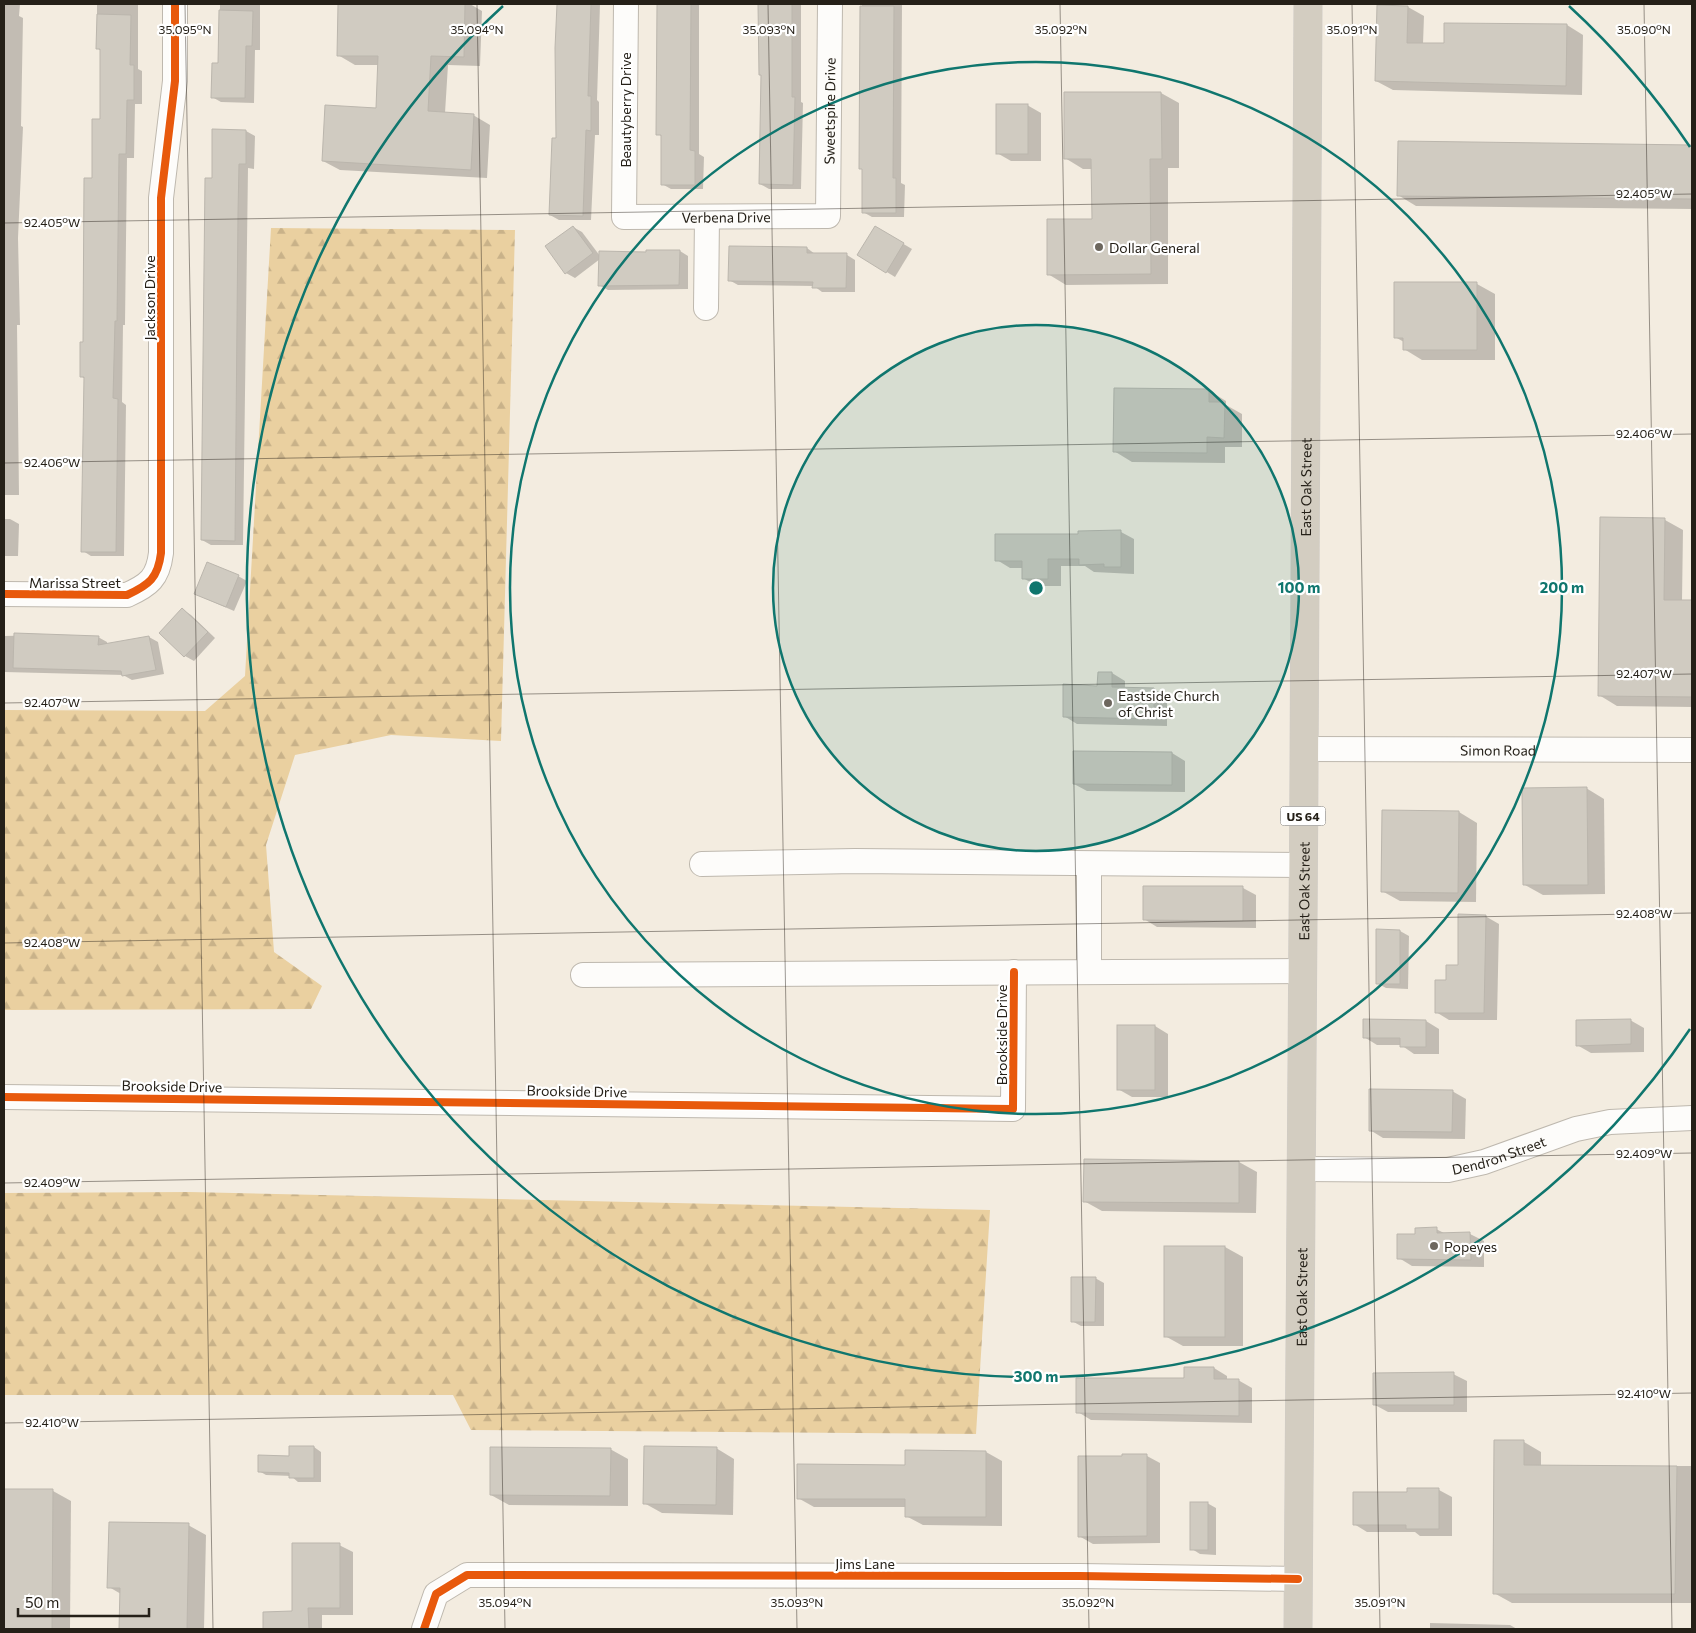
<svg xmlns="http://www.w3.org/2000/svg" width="1696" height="1633" font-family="Commissioner,sans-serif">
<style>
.forest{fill:url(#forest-firs)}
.shadow{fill:#0003}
.building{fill:#d0cbc1;stroke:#bbb6ad}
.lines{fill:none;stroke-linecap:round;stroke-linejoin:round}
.minor-casing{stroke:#beb8ae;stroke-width:26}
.highway-casing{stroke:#cfcbc6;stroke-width:29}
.minor{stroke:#fdfcfa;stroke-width:24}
.highway{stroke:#d3cdc1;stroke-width:28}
.cycleway-casing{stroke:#fff;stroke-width:11}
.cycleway{stroke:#e8590c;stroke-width:8}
.ticks{fill:none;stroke:#252018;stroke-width:1;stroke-opacity:0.45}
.ring{fill:none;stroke:#0f766e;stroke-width:2.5}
.poi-dot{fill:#6d675e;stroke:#fff;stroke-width:2}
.labels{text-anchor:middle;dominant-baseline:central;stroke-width:4.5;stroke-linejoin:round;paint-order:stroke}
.shield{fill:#fff;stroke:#66635d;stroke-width:1}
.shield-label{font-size:12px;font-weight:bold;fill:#252018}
.street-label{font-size:14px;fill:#252018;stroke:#fff}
.poi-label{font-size:14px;fill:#252018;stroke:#fff;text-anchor:start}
.ticks-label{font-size:12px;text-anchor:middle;fill:#252018;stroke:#fff;stroke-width:4.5;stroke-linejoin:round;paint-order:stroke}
.centre{fill:#0f766e;stroke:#fff;stroke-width:2.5}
.ring-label{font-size:15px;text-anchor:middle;font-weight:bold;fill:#0f766e;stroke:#fff;stroke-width:4.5;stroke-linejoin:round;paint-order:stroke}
</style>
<defs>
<pattern id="forest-firs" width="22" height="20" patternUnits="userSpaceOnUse" patternTransform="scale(1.25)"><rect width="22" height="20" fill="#ead0a0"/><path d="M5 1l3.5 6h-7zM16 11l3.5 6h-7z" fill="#c9b289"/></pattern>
</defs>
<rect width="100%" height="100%" fill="#f3ece0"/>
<g class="forest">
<polygon points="271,228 515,230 501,741 391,735 295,755 266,845 274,952 322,986 311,1009 4,1010 4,710 205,711 245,676"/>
<polygon points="189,1192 990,1210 976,1434 471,1430 453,1395 4,1395 4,1193"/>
</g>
<g class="shadow">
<polygon points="4,4 20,4 19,16 23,18 21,126 23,127 18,238 20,325 17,325 19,495 4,495"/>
<polygon points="97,4 138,4 138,69 142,71 142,104 135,104 134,158 127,158 125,325 123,325 122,402 126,405 124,556 91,556 83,551 85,379 81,376 93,179 101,120 101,51 97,48"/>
<polygon points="220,4 260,4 260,50 255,50 254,103 221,102 212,97 219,65"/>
<polygon points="340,4 470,4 482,11 480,66 448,65 445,113 473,115 490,125 487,178 340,170 323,161 377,109 379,65 355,65 338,55"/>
<polygon points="557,4 600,4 597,100 599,102 599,135 595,135 591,220 559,220 550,215 558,139"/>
<polygon points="658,4 699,4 699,154 704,157 703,189 671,189 662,184 663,137 658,134"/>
<polygon points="759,4 801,4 801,102 803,103 801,189 769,189 760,184 762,76 760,75"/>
<polygon points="862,4 902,4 901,183 905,185 904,217 872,217 863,212 864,170 860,168"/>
<polygon points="1408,7 1424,16 1423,44 1445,45 1567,25 1583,35 1582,95 1393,90 1376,81"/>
<polygon points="1161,93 1179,103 1179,168 1168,168 1168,284 1066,285 1048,274 1093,220 1092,169 1083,169 1065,158"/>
<polygon points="1027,105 1041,113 1041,161 1011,161 997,153"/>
<polygon points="214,130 246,131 255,136 254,169 248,168 243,545 211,545 202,540"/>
<polygon points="1399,142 1692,146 1692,209 1416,206 1398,195"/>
<polygon points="573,227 582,232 600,256 680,251 688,256 688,289 608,290 599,285 600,259 575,278 566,273"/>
<polygon points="875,227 912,249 895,277 859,255"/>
<polygon points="807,248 815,254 847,255 855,260 855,292 822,292 814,286 738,285 729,280"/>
<polygon points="1477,284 1495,294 1495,360 1422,360 1404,349 1404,342 1395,337"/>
<polygon points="1208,390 1226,401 1226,405 1242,414 1242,447 1225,447 1225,463 1132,462 1114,451"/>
<polygon points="4,519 10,519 19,524 18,556 4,556"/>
<polygon points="1665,520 1683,530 1682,601 1692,601 1692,707 1617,706 1599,695"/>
<polygon points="1121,532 1134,539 1134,574 1094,572 1085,566 1061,566 1061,586 1037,586 1023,578 1023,568 1010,568 997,560"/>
<polygon points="238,576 247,581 234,611 204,598"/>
<polygon points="183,610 191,615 215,638 194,661 185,656"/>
<polygon points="48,635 98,637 107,642 107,644 149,637 158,642 164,674 132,680 123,675 4,672 4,636"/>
<polygon points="1112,673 1125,681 1125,688 1154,689 1167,697 1167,726 1077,724 1064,716"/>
<polygon points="1172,753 1185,761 1185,792 1087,791 1074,784"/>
<polygon points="1586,788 1604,799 1605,894 1543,895 1525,885"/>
<polygon points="1459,812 1477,823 1476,902 1400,901 1382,891"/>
<polygon points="1243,888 1256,895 1256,928 1157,927 1144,919"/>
<polygon points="1485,916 1499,924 1497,1020 1449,1020 1436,1012 1447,981 1459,967"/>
<polygon points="1378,931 1400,931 1409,936 1408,989 1386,988 1377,983"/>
<polygon points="1630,1020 1644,1028 1644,1052 1591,1053 1577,1045"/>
<polygon points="1426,1021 1439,1029 1439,1054 1414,1054 1401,1045 1377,1045 1364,1037"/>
<polygon points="1118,1026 1155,1026 1168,1034 1168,1097 1132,1097 1118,1089"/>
<polygon points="1452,1091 1466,1099 1465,1139 1383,1138 1370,1130"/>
<polygon points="1239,1162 1257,1172 1256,1213 1102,1211 1084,1201"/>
<polygon points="1436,1229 1446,1234 1470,1234 1484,1241 1484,1267 1412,1266 1399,1258 1416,1235"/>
<polygon points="1225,1247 1243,1257 1243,1346 1183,1346 1165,1336"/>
<polygon points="1095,1278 1104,1283 1104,1326 1081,1326 1072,1321"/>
<polygon points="1214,1368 1227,1376 1227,1380 1238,1380 1252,1388 1252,1423 1091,1420 1078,1412"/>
<polygon points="1453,1374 1467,1381 1467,1412 1388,1412 1375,1405"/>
<polygon points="1524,1442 1541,1452 1541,1466 1692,1466 1692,1603 1512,1603 1494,1593"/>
<polygon points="291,1447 314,1447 321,1452 321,1482 298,1482 291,1476 266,1475 259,1471 291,1457"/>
<polygon points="716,1448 734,1459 733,1515 662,1513 644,1503"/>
<polygon points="610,1449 628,1459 628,1506 509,1505 491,1495"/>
<polygon points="986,1452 1002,1461 1002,1526 923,1525 906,1516 906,1507 814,1507 798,1498 907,1466"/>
<polygon points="1147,1456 1160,1463 1160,1543 1093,1544 1079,1536"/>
<polygon points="4,1490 53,1491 71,1501 70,1629 4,1629"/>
<polygon points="1439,1490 1452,1497 1452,1536 1420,1536 1415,1532 1367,1532 1354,1524 1408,1493"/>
<polygon points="1207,1503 1216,1508 1216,1555 1200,1554 1192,1549"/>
<polygon points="188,1525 206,1535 204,1629 120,1629 121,1594 109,1587"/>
<polygon points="339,1545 353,1552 353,1615 322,1615 322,1629 264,1629 264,1613 293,1613"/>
<polygon points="1430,1623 1510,1625 1517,1629 1430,1629"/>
<polygon points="754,1628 797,1629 754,1629"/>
</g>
<g class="building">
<polygon points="338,4 465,4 464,57 431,56 428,111 474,114 471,170 322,161 325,105 376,108 378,56 337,56"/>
<polygon points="557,4 591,4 588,96 591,96 591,131 586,130 583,216 549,215 552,138 556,138 555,48"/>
<polygon points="657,4 691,4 690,150 695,151 695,185 661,185 661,135 656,135"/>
<polygon points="758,4 792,4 792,97 795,97 793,185 759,184 761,75 759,75"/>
<polygon points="1377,5 1408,6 1407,43 1444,43 1444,23 1567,24 1566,86 1375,81"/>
<polygon points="860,6 894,6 893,178 896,178 896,213 862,213 862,169 859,169"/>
<polygon points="219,10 253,11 252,46 246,46 245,98 211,98 212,63 218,63"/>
<polygon points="97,14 131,15 130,65 134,65 134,100 127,100 126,154 119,154 117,321 115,321 113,398 118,399 116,552 81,552 84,377 80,377 80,342 83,342 84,178 92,178 92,119 100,119 100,49 96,49"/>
<polygon points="1064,92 1161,92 1162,159 1150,159 1151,274 1047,275 1047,219 1092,219 1091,159 1064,159"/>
<rect x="996" y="104" width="32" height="50"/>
<polygon points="212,129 246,130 246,164 239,164 238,213 235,541 201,540 205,178 212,178"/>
<polygon points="1398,141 1692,145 1692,199 1397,196"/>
<polygon points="573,226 593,253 565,274 545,246"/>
<polygon points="875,226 904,243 886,273 857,255"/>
<polygon points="729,246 807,247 807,253 847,253 846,288 812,288 813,282 728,281"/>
<polygon points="646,250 680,250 679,285 598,286 599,251 646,252"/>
<polygon points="1394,282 1477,282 1477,350 1403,350 1403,338 1394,338"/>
<polygon points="1114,388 1209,389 1209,402 1225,402 1224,438 1207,437 1207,453 1113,452"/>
<polygon points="1600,517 1665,518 1664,600 1692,600 1692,697 1598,696"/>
<polygon points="1121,530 1121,567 1104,567 1104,564 1079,565 1079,559 1048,559 1048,579 1022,579 1022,561 995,561 995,534 1078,534 1078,531"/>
<polygon points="207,562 239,575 226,607 194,594"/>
<polygon points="182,608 208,632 184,657 159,633"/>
<polygon points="14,633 99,636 98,645 149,636 156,670 122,676 121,671 13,668"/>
<polygon points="1098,672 1112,672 1112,687 1154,688 1154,719 1063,717 1063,684 1097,686"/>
<polygon points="1073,751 1172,752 1172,785 1073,784"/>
<polygon points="1587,787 1588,885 1523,885 1522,788"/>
<polygon points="1382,810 1459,811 1458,893 1381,892"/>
<polygon points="1143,886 1243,886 1243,921 1143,920"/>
<polygon points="1458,914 1486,915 1484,1013 1435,1013 1435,980 1446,980 1446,965 1458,965"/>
<polygon points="1376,929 1400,930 1400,984 1376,984"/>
<polygon points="1363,1019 1426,1020 1426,1047 1400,1047 1400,1038 1363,1038"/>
<polygon points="1631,1019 1631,1044 1576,1046 1576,1020"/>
<rect x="1117" y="1025" width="38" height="65"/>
<polygon points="1369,1089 1453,1090 1452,1132 1369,1131"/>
<polygon points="1084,1159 1239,1161 1239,1203 1083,1202"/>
<polygon points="1437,1227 1437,1233 1470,1232 1471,1260 1397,1259 1397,1234 1415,1234 1415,1228"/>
<rect x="1164" y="1246" width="61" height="91"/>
<polygon points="1071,1277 1096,1277 1095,1322 1071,1322"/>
<polygon points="1184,1367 1214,1367 1214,1379 1239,1379 1239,1416 1076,1413 1076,1378 1184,1378"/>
<polygon points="1454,1372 1454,1405 1373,1405 1373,1373"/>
<polygon points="1494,1440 1524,1440 1524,1465 1677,1466 1675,1594 1493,1594"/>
<polygon points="289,1446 314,1446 314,1478 289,1478 289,1473 258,1472 258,1455 289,1456"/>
<polygon points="644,1446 717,1447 716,1505 643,1504"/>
<polygon points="490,1447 611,1448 610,1496 490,1495"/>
<polygon points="905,1450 986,1451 986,1517 905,1517 905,1499 797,1499 797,1464 905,1465"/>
<polygon points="1122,1454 1147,1454 1147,1536 1078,1537 1078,1456 1122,1456"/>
<polygon points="1407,1488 1439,1488 1439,1529 1406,1529 1406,1525 1353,1525 1353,1492 1407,1492"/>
<polygon points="4,1489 53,1489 52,1629 4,1629"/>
<rect x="1190" y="1502" width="18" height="48"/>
<polygon points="109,1522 189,1523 187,1629 119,1629 120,1588 107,1588"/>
<polygon points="292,1543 340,1543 340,1608 308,1608 309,1629 263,1629 263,1612 292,1611"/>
</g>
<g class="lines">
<g class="minor-casing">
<g id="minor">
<path id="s1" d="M626,4L624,217L828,216L830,4"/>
<polyline points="706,308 707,217"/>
<path d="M4,594L127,595C149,585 158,578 161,553V198L175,81V4"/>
<path id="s2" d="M1303,749L1692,750"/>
<polyline points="702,864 855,861 1304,865"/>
<polyline points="1089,864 1089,971"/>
<polyline points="583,975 1304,971"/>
<polyline points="4,1097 1013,1109 1014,972"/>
<path id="s3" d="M1302,1169L1448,1170L1484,1162L1576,1129L1610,1122L1692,1118"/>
<polyline points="424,1629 436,1594 467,1575 1080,1576 1298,1579"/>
</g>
</g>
<g class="highway-casing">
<g id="highway">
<path id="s4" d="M1298,1629C1304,1087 1304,546 1308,4"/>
</g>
</g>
<use href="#minor" class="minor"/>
<use href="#highway" class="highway"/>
<g class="cycleway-casing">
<g id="cycleway">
<path d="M4,594L127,595C149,585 158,578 161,553V198L175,81V4"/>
<polyline points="4,1097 1013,1109 1014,972"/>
<polyline points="424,1629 436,1594 467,1575 1080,1576 1298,1579"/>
</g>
</g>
<use href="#cycleway" class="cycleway"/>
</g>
<path class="ticks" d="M185,4L213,1629M477,4L505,1629M768,4L797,1629M1060,4L1089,1629M1352,4L1380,1629M1644,4L1672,1629M4,223L1692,194M4,463L1692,434M4,703L1692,674M4,943L1692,913M4,1183L1692,1153M4,1423L1692,1393"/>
<circle cx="1036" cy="588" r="263" fill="#0f766e" fill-opacity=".12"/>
<g class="ring">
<circle cx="1036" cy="588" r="263"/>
<circle cx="1036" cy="588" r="526"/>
<path d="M1690 1029A789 789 0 1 1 503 6M1569 6A789 789 0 0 1 1690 147"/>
</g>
<g class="poi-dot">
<circle cx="1099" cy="247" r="5"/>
<circle cx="1108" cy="703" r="5"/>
<circle cx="1434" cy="1246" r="5"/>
</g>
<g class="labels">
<rect class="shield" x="1280.5" y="806.5" width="45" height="19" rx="4"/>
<g class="shield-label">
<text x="1303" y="816">US 64</text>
</g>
<g class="street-label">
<text transform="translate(625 110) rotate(-90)">Beautyberry Drive</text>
<text stroke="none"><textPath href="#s1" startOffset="522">Sweetspire Drive</textPath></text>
<text stroke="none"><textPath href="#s1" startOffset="315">Verbena Drive</textPath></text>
<text transform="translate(149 298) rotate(-90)">Jackson Drive</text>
<text stroke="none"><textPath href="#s4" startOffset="1142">East Oak Street</textPath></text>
<text x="75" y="582">Marissa Street</text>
<text stroke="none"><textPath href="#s2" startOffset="195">Simon Road</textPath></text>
<text stroke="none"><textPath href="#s4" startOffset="738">East Oak Street</textPath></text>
<text transform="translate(1001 1035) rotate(-90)">Brookside Drive</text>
<text transform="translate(172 1086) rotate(1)">Brookside Drive</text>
<text transform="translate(577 1091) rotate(1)">Brookside Drive</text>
<text stroke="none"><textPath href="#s3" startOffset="199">Dendron Street</textPath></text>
<text stroke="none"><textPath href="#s4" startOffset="332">East Oak Street</textPath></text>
<text x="865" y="1563">Jims Lane</text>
</g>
<g class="poi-label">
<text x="1109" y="247">Dollar General</text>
<text x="1118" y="695">Eastside Church<tspan x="1118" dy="16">of Christ</tspan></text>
<text x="1444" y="1246">Popeyes</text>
</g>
</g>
<g class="ticks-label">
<text x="185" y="34">35.095°N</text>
<text x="477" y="34">35.094°N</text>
<text x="769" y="34">35.093°N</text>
<text x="1061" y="34">35.092°N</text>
<text x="1352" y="34">35.091°N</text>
<text x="1644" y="34">35.090°N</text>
<text x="1644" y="198">92.405°W</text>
<text x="52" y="227">92.405°W</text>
<text x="1644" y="438">92.406°W</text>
<text x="52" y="467">92.406°W</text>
<text x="1644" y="678">92.407°W</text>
<text x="52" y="707">92.407°W</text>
<text x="1644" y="918">92.408°W</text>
<text x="52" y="947">92.408°W</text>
<text x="1644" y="1158">92.409°W</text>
<text x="52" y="1187">92.409°W</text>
<text x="1644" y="1398">92.410°W</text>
<text x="52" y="1427">92.410°W</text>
<text x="505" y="1607">35.094°N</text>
<text x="797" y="1607">35.093°N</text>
<text x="1088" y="1607">35.092°N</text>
<text x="1380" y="1607">35.091°N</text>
</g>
<circle cx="1036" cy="588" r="8" class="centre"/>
<g class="ring-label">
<text x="1299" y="593">100 m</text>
<text x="1562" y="593">200 m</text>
<text x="1036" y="1382">300 m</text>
</g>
<rect width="1696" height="1633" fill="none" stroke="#252018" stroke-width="10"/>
<path d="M18 1608v8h131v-8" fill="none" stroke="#252018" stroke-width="2.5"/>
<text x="25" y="1608" font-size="15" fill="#252018" stroke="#ffffff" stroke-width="4" paint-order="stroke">50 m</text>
</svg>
